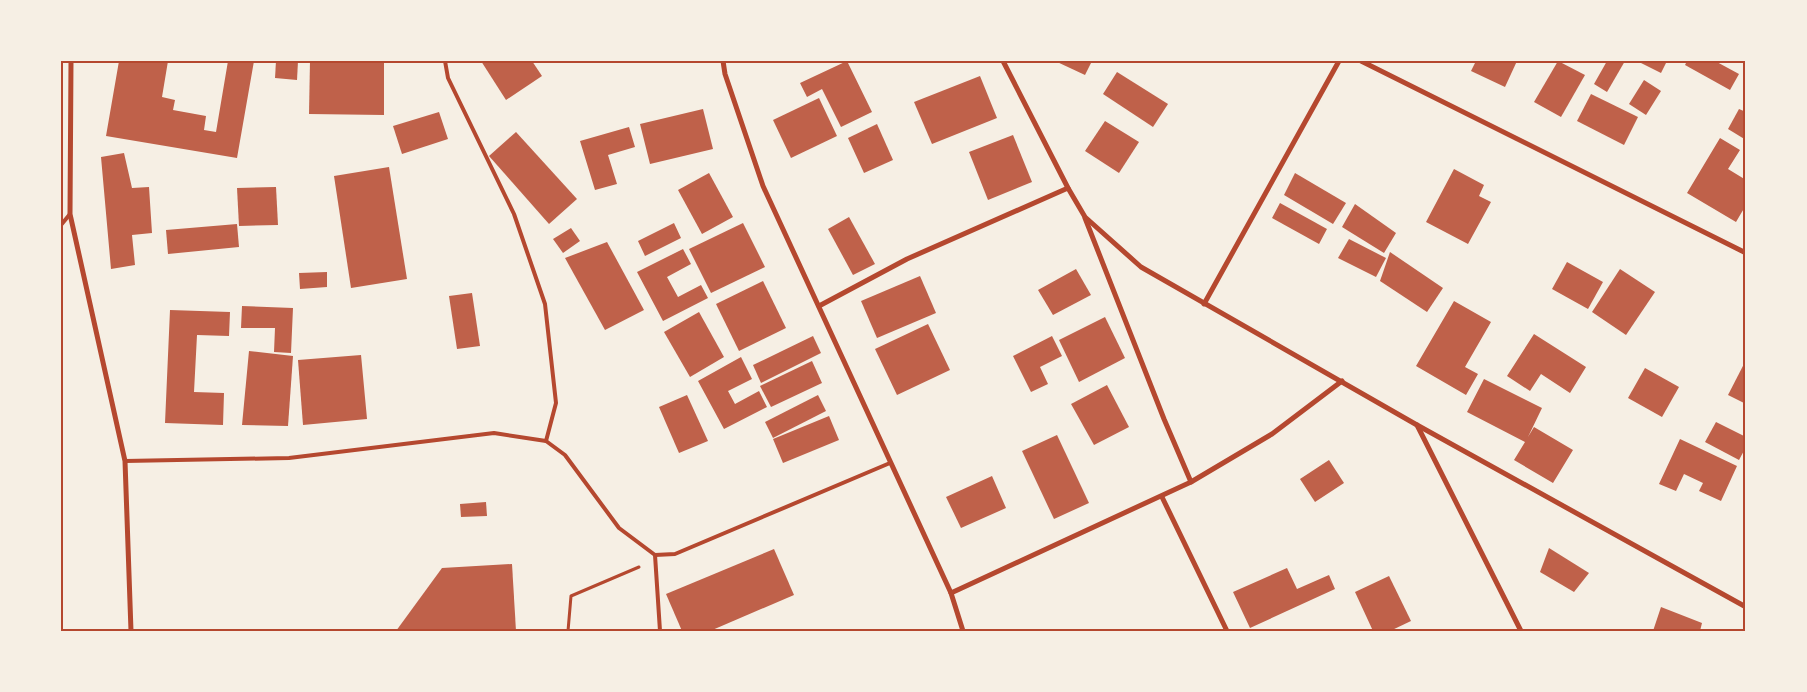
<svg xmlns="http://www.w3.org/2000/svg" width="1807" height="692" font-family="Ubuntu,sans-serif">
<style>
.building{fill:#bf614a}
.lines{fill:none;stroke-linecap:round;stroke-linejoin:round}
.path{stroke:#b5482f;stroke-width:3}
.service{stroke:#b5482f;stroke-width:4}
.minor{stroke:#b5482f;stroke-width:5}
.neatline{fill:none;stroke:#b5482f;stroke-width:2}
</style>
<rect width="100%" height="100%" fill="#f6efe4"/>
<g class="building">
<polygon points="119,61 168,61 162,97 175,100 173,110 206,116 204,130 216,132 228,61 254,61 237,158 106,136"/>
<polygon points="276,61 298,61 297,80 275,78"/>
<polygon points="310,61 384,61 384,115 309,114"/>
<polygon points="481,61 532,61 542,76 506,100"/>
<polygon points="847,61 872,112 841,127 822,89 807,97 800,83"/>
<polygon points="1055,61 1092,61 1085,75"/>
<polygon points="1476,61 1517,61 1505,87 1471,71"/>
<polygon points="1558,61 1585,75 1561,117 1534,102"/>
<polygon points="1607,61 1625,61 1607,92 1594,84"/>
<polygon points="1637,61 1667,61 1661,73"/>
<polygon points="1687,61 1715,61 1739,74 1730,90 1685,65"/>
<polygon points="1117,72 1168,104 1153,127 1103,94"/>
<polygon points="980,76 997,118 932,144 914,102"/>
<polygon points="1644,80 1661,91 1646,115 1629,104"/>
<polygon points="1591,94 1638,117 1624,145 1577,121"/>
<polygon points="819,98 837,136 791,158 773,120"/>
<polygon points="703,109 713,149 650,164 640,124"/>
<polygon points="1739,109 1746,112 1746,140 1728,129"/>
<polygon points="439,112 448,139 402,154 393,126"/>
<polygon points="1105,121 1139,142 1119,173 1085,151"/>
<polygon points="877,124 893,160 864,173 848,138"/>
<polygon points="629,127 635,147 608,155 617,184 595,190 580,141"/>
<polygon points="516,132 577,199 549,224 489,156"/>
<polygon points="1013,135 1032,182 988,200 969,152"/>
<polygon points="1720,138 1740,150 1728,169 1746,180 1746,205 1736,222 1687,193"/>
<polygon points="124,153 132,188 149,187 152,233 132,235 135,265 111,269 101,157"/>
<polygon points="389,167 407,279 351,288 334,176"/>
<polygon points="1454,169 1484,185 1479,196 1491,202 1468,244 1426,222"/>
<polygon points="709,173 733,217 702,234 678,190"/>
<polygon points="1295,173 1346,203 1333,224 1284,195"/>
<polygon points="276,187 278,225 239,226 237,188"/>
<polygon points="1280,203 1327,229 1319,244 1272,218"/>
<polygon points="1355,204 1396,233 1384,253 1342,227"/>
<polygon points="849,217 875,264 853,275 828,229"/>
<polygon points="674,223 681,238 645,256 638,241"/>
<polygon points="743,223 765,267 711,293 689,249"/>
<polygon points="237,224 239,247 168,254 166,230"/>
<polygon points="571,228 580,241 563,253 553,239"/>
<polygon points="1349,239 1386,258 1376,277 1338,258"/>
<polygon points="607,242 644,310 605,330 565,258"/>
<polygon points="683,249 691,264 667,277 678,297 701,285 708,298 663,321 637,272"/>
<polygon points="1390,252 1443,288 1427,312 1380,281"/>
<polygon points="1567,262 1603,282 1588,309 1552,289"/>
<polygon points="1076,269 1091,295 1053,315 1038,290"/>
<polygon points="1620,269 1655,292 1626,335 1592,312"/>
<polygon points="327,272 327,287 300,289 299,273"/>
<polygon points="920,276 936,313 877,338 861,301"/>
<polygon points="763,281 786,328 739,351 716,304"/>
<polygon points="472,293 480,346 457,349 449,296"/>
<polygon points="1454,301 1491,322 1465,367 1478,374 1466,395 1416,366"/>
<polygon points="242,306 293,308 291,353 274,352 275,328 241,328"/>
<polygon points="170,310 230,312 229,336 197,335 194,392 224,393 223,425 165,423"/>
<polygon points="699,312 724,357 690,377 664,332"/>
<polygon points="1105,317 1125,358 1079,382 1059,340"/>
<polygon points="928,324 950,370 897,395 875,349"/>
<polygon points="1534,334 1586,367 1570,393 1541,374 1530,391 1507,376"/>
<polygon points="813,336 821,353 761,383 753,365"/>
<polygon points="1052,336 1062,356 1040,367 1048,384 1031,392 1013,356"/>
<polygon points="249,351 293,356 288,426 242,425"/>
<polygon points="361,355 367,419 303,425 298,360"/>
<polygon points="741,357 752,379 728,391 735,404 759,391 767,407 724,429 698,381"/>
<polygon points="1746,360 1746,404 1728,395"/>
<polygon points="812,361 822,383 771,407 760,386"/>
<polygon points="1645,368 1679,387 1662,417 1628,398"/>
<polygon points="1484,379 1542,408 1528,437 1534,427 1573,450 1553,483 1514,460 1525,442 1467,412"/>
<polygon points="1107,385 1129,427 1094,445 1071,404"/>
<polygon points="687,395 708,441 679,453 659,407"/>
<polygon points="818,395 826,411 773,438 765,422"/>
<polygon points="829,416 839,440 783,463 773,439"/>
<polygon points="1716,422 1746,437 1746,447 1739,460 1705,442"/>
<polygon points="1057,435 1089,503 1054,519 1022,451"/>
<polygon points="1680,439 1737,466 1721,501 1699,491 1703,483 1684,474 1676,491 1659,484"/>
<polygon points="1329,460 1344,483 1315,502 1300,479"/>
<polygon points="992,476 1006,508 961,528 946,497"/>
<polygon points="486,502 487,516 461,517 460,504"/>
<polygon points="1549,548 1589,573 1574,592 1540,572"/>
<polygon points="774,549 794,595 710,631 682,631 666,594"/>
<polygon points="512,564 516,631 396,631 442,568"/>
<polygon points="1287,568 1297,589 1329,575 1335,589 1250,628 1233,592"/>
<polygon points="1389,576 1411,621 1390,631 1373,631 1355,592"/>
<polygon points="1661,607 1702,623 1700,631 1653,631"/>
</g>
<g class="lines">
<polyline class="path" points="568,631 571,596 639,567"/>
<g class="service">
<polyline points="445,61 448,78 514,214 545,304 556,403 546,441"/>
<polyline points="61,225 70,214"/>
<polyline points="125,461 289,458 494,433 546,441 565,455 619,528 655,555 675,554 890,463"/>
<polyline points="655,555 660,631"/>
</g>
<g class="minor">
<polyline points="71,61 70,214 125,461 131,631"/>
<polyline points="723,61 725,74 763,186 951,593 963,631"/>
<polyline points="1003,61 1068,188 1085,217 1141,267 1417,425 1746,607"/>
<polyline points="1361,61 1746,253"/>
<polyline points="1085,218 1164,419 1191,482"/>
<polyline points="1204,304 1339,61"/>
<polyline points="819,306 907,259 1068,188"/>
<polyline points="1417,425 1521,631"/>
<polyline points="1162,497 1227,631"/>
<polyline points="951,593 1191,482 1272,434 1342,381"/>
</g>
</g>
<rect width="1807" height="692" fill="none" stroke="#f6efe4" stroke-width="125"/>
<rect x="62" y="62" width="1682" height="568" class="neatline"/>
</svg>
